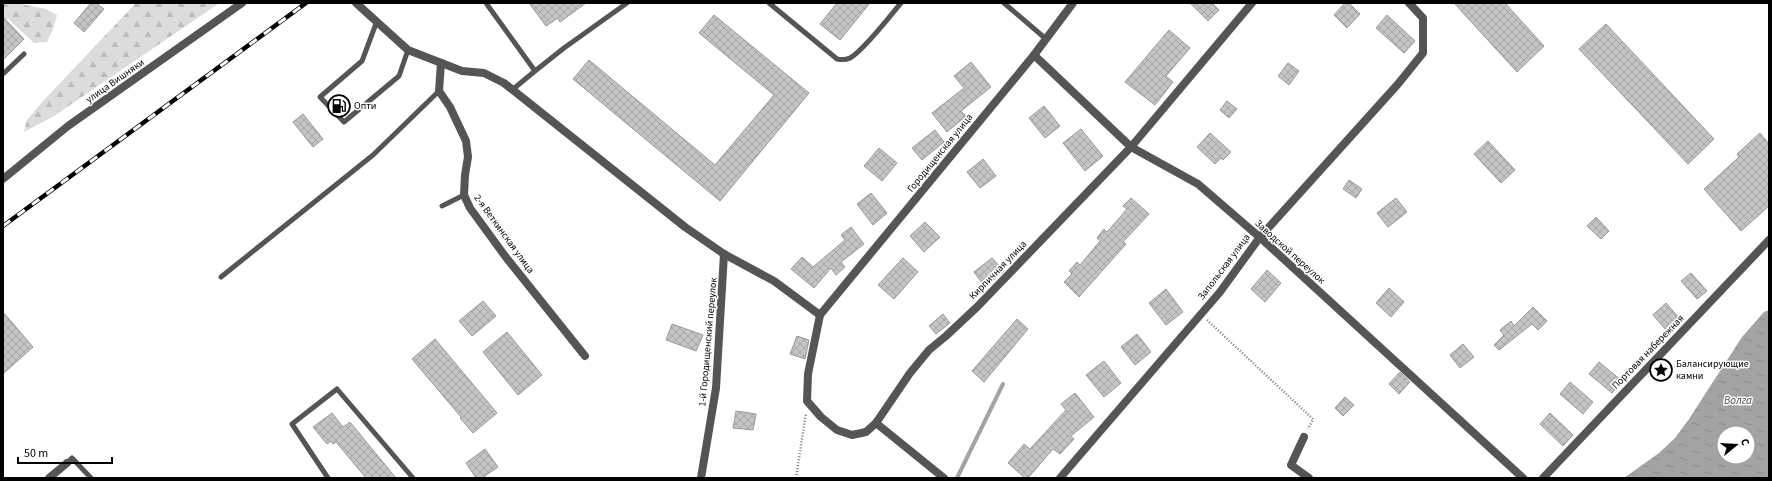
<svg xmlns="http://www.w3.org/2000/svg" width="1772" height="481" font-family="'Source Sans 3',sans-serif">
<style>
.forest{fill:url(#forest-firs)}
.water{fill:url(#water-ripples);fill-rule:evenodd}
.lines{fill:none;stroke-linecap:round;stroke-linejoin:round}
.stream{stroke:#a3a3a3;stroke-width:4}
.building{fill:url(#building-cross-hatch);stroke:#999}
.path{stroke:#777;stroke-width:2.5;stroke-dasharray:1 2;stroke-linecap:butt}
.service{stroke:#555;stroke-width:5}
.minor{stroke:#555;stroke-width:8}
.tertiary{stroke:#555;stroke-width:8}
.rail-casing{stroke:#000;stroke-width:4.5}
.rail{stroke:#fff;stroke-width:3;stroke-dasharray:9;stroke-linecap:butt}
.labels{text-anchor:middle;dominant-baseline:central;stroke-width:3;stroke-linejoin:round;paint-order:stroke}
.street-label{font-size:10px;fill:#000;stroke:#fff}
.poi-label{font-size:10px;fill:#000;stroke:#fff;text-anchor:start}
.water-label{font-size:11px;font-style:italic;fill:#444;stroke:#fff}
</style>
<defs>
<pattern id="forest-firs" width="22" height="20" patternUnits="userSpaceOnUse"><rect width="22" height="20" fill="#dcdcdc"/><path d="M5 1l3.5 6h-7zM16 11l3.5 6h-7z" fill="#bbb"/></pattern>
<pattern id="water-ripples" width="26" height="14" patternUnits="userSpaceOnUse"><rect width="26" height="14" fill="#a3a3a3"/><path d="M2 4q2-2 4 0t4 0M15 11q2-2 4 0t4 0" fill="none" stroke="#8b8b8b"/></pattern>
<pattern id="building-cross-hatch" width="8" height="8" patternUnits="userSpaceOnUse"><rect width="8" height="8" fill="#c4c4c4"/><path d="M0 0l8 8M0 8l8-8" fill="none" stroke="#a7a7a7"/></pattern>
</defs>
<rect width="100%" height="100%" fill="#fff"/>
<g class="forest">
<polygon points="3,3 16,3 46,9 57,15 53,29 47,42 34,43 8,19 3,21"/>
<polygon points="136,3 218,4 54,116 24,132 27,120 44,100"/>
</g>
<path class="water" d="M1769,310V478H1624L1659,453L1675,438L1689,419L1742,337L1764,312ZM1724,433H1748V457H1724Z"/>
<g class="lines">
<polyline class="stream" points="957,478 1003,384"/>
</g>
<g class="building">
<polygon points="91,3 96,3 104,9 84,32 74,23"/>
<polygon points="529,3 586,3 560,22 558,18 546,26"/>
<polygon points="837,3 870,3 840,40 820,24"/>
<polygon points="1190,3 1212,3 1219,10 1208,21"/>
<polygon points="1345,3 1349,3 1360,14 1347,28 1334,15"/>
<polygon points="1454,3 1505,3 1544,46 1517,72"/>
<polygon points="714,15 809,93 720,201 573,79 589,60 715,165 774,95 699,33"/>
<polygon points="1387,15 1415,41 1404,53 1376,28"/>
<polygon points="3,17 24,39 3,60"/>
<polygon points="1606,24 1714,139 1688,164 1579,49"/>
<polygon points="1169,30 1190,48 1166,76 1173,82 1155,105 1125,82"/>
<polygon points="971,62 991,87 961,111 966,116 947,132 932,113 964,88 954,76"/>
<polygon points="1288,63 1299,71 1289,85 1278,76"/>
<polygon points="1227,101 1237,109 1229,118 1220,110"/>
<polygon points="1044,106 1060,126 1045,138 1029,118"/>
<polygon points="303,114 323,139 313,147 293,122"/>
<polygon points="1081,129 1103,156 1085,171 1063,143"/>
<polygon points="935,130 944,142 922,160 912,148"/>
<polygon points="1210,133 1231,152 1223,160 1221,158 1215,164 1197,147"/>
<polygon points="1760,133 1769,144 1769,206 1741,231 1704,189 1739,157 1737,154"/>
<polygon points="1488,141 1515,170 1501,183 1474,154"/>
<polygon points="879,148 897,163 882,181 864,166"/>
<polygon points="983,159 996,176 980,188 967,172"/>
<polygon points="1349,180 1362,189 1356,198 1343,189"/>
<polygon points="871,193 887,213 873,225 857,204"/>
<polygon points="1131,198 1149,214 1123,242 1126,244 1079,297 1064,282 1072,274 1069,271 1077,262 1080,265 1100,241 1097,238 1104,229 1107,232 1127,209 1123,206"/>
<polygon points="1396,198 1407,212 1388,227 1377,213"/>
<polygon points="1596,217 1609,231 1601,239 1587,226"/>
<polygon points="925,222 940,237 924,252 910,236"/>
<polygon points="851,227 864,244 841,262 845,267 836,275 831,268 814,288 791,269 802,257 813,267 845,240 841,235"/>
<polygon points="903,258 918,272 894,299 878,285"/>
<polygon points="992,258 1004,271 985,287 974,272"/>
<polygon points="1267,270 1281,283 1265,302 1251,289"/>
<polygon points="1691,273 1707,291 1697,299 1681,281"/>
<polygon points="1389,288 1404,302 1391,317 1376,303"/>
<polygon points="1166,289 1183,312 1166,325 1149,303"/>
<polygon points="483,301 496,316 472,336 459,321"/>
<polygon points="1666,303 1680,319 1666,330 1653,315"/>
<polygon points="1533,307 1547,321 1538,330 1532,324 1499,350 1494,345 1504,335 1500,330 1511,321 1514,326"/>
<polygon points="3,312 33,347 3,374"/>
<polygon points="943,314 950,323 936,334 929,326"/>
<polygon points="1017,319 1028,329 984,382 972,371"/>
<polygon points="672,324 703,335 696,351 666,340"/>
<polygon points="507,332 542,375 518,395 483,352"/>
<polygon points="1137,334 1151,352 1135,365 1121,347"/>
<polygon points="797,336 809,340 805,359 790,354"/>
<polygon points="435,339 497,413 473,433 460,418 461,417 412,359"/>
<polygon points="1463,344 1474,357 1460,368 1450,355"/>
<polygon points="1104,361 1121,383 1104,397 1086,375"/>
<polygon points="1599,362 1622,381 1612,393 1589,374"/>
<polygon points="1400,372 1410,382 1399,394 1389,384"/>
<polygon points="1570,382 1593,402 1583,414 1560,394"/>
<polygon points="1075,393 1094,417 1071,436 1074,439 1060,454 1053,449 1028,478 1025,478 1008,463 1024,444 1030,449 1066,410 1061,404"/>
<polygon points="1345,397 1354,405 1343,416 1335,408"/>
<polygon points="736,411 756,414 753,430 733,428"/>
<polygon points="332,413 343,427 350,422 396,478 366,478 336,442 333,444 331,441 327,444 313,427"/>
<polygon points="1550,413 1573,435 1563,446 1540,424"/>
<polygon points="485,449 498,467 482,478 476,478 466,463"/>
</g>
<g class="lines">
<g class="path">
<polyline points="1207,320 1313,419 1308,429"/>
<polyline points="796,478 806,413"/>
</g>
<g class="service">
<polyline points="486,3 535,71 564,48 627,3"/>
<path d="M769,3L837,59C842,60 846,60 850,58C864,50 889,17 901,3"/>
<polyline points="1004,3 1046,39"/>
<polyline points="377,21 362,61 320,97 344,122 399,76 408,50"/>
<polyline points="3,74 24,54"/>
<polyline points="512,90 535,71"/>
<polyline points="442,206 464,195"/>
<polyline points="221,277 373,155 439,91"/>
<polyline points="67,463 72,458 91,478"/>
<polyline points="328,478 292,424 337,389 413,478"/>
</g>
<g class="minor">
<polyline points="356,3 408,50 462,71 484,73 504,83 685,227 724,254 774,281 820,315"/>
<polyline points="1073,3 1034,55 820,315 808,374 807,401 821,417 837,430 852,435 866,432 876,423 910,373 929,350 946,336 977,307 1131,147 1252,3"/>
<polyline points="1034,55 1131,147 1198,184 1264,241 1523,478"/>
<polyline points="441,63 439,91 450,107 466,141 468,157 465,175 464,195 470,208 505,256 585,356"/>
<polyline points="876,423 944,478"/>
<polyline points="1304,437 1291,465 1309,478"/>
<polyline points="49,478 67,463"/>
<polyline points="701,478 716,388 724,254"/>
<polyline points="1060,478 1220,292 1260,237 1398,84 1423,53 1423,18 1409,3"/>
<polyline points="1543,478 1769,240"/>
</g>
<polyline class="tertiary" points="3,179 68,126 242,3"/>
<g class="rail-casing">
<polyline id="rail" points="3,226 306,3"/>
</g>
<use href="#rail" class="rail"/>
</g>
<defs>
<g id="fuel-ring" transform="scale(1.15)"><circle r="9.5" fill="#fff" stroke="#000" stroke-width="1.5"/><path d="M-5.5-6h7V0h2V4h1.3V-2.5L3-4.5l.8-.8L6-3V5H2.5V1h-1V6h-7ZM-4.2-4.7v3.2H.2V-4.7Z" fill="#000"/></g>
<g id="sight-ring" transform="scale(1.15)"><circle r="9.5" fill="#fff" stroke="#000" stroke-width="1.5"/><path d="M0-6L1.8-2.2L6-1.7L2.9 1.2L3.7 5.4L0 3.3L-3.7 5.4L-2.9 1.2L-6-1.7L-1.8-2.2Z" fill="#000"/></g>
</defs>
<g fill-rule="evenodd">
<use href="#fuel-ring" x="339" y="106"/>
<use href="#sight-ring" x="1661" y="370"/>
</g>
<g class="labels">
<g class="street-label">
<text transform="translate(115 81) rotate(-35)">улица Вишняки</text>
<text transform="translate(940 153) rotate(-51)">Городищенская улица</text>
<text transform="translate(504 234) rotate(54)">2-я Веткинская улица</text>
<text transform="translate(1290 252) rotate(42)">Заводской переулок</text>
<text transform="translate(1224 267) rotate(-53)">Запольская улица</text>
<text transform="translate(998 270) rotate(-46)">Кирпичная улица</text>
<text transform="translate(708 342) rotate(-85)">1-й Городищенский переулок</text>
<text transform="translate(1648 352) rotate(-46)">Портовая набережная</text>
</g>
<g class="poi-label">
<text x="354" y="106">Опти</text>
<text x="1676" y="364">Балансирующие<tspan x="1676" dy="12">камни</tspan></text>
</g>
<g class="water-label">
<text x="1738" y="400">Волга</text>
</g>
</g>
<rect width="1772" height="481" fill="none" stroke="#000000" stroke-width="8"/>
<g transform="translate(1736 445) rotate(72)"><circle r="19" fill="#ffffff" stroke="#999999"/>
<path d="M0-3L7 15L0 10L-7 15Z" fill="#000000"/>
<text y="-6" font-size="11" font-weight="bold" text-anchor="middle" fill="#000000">С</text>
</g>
<path d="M18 457v6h94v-6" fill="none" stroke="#000000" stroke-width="2"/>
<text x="24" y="457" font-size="12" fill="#000000" stroke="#ffffff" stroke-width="3" paint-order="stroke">50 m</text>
</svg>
